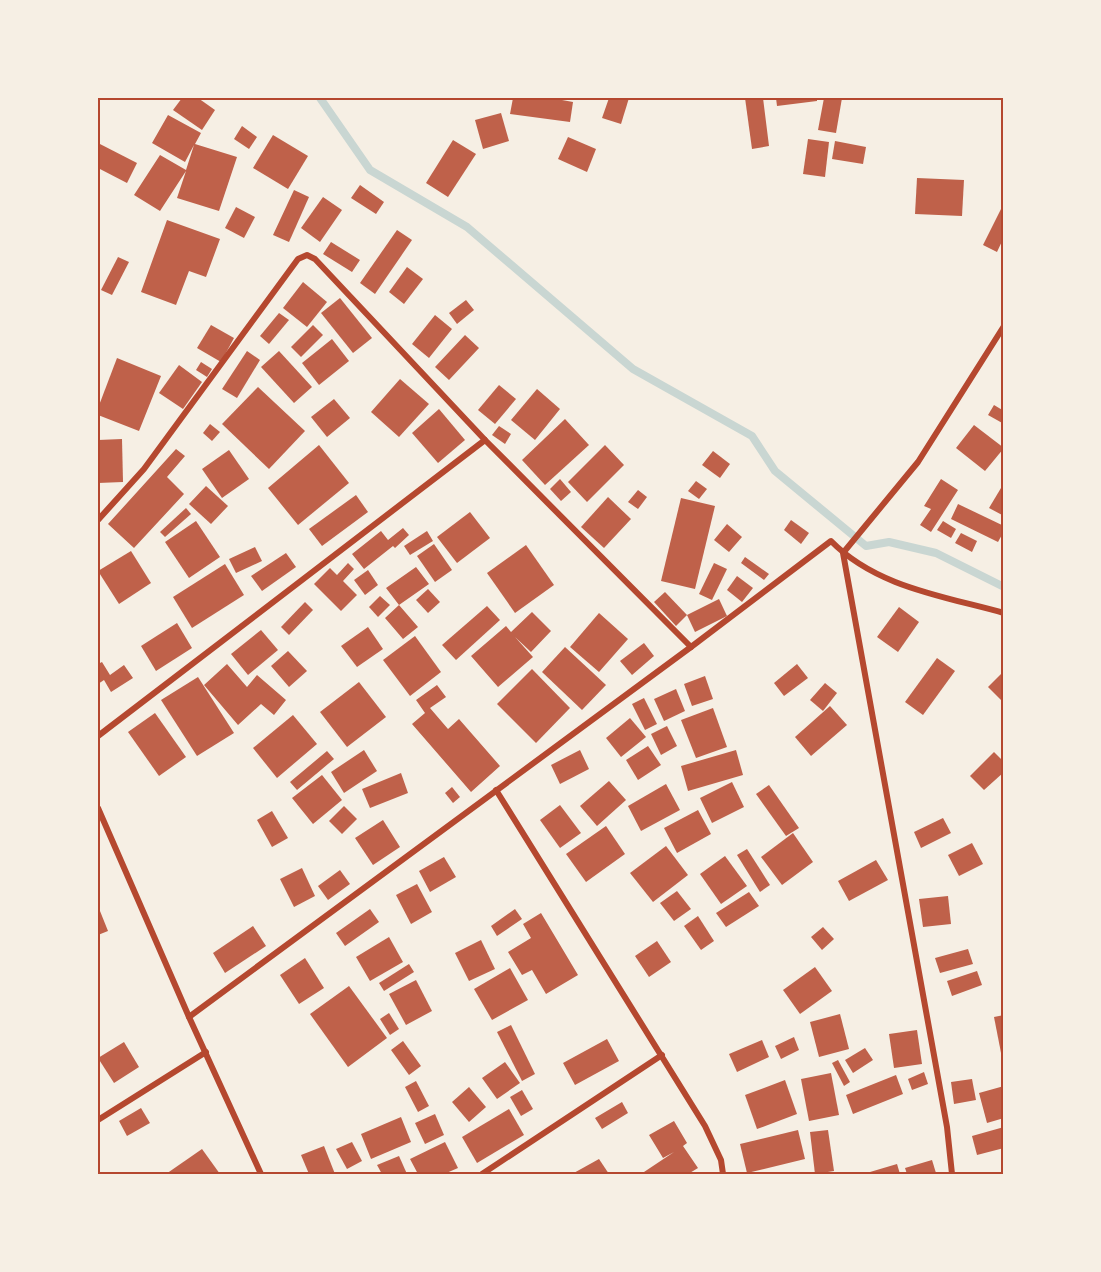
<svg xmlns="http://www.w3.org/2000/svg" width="1101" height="1272" font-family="'Roboto Condensed',sans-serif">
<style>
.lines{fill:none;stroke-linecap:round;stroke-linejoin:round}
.stream{stroke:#c9d6d2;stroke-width:8}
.building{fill:#bf614a}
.minor{stroke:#b5482f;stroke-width:6}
.neatline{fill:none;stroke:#b5482f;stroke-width:2}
</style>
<rect width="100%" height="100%" fill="#f6efe4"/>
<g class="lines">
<polyline class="stream" points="320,98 370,170 467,227 633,369 752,436 775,471 866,546 889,542 936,553 1004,587"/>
</g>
<g class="building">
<polygon points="182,98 198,98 215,110 202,130 173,110"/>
<polygon points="513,98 551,98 573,102 570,122 510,114"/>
<polygon points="609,98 629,98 621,124 602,118"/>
<polygon points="745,98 763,98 769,146 752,149"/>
<polygon points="776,98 817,98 817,101 777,106"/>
<polygon points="824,98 842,98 836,133 818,130"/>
<polygon points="501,113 509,141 483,149 475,120"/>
<polygon points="168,115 201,133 195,144 237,157 219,211 177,198 186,171 160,211 134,195 160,155 186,170 194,145 185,162 152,143"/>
<polygon points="242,126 257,137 249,149 234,139"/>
<polygon points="273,135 308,156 288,189 253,168"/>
<polygon points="568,137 596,149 587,172 558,159"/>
<polygon points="808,139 829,142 825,177 803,174"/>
<polygon points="453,140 476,154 448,197 426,183"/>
<polygon points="835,141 866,147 863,164 832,159"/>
<polygon points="98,143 137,163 127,183 98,168"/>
<polygon points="917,178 964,180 962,216 915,214"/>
<polygon points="360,185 384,202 376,214 351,198"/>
<polygon points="294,190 309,197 289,242 273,235"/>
<polygon points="323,197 342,210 320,242 301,228"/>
<polygon points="1004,203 1004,237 997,252 983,245"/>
<polygon points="236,207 255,217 244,238 225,228"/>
<polygon points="167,220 220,239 206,277 189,271 176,305 141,292"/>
<polygon points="397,230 412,240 375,294 360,283"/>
<polygon points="331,242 360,260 352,272 323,254"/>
<polygon points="118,257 129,262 112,295 101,290"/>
<polygon points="407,267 423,279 404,304 389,292"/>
<polygon points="303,282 327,302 307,327 283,308"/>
<polygon points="340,298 372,338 353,353 321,313"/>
<polygon points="466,300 474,310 457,324 449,313"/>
<polygon points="279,313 289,320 269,344 260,336"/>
<polygon points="435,315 452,329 429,358 412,344"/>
<polygon points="211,325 234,338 221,362 197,348"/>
<polygon points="313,325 323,335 301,357 291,347"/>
<polygon points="465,335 479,348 449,380 435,367"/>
<polygon points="332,339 349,361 319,385 302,363"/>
<polygon points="247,351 260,360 237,398 222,389"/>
<polygon points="279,351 312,387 294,403 261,367"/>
<polygon points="117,358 161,376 139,431 98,415 98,408"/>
<polygon points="201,362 212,369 207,377 196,370"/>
<polygon points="179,365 202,382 183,409 159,393"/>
<polygon points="400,379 429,404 399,437 371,412"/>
<polygon points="499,385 516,399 495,424 478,410"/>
<polygon points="258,387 305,431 269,469 222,424"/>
<polygon points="537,389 560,409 535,440 511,420"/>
<polygon points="334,399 350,418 327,437 311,417"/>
<polygon points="994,405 1004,411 1004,424 988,415"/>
<polygon points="439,409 465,440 438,463 412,433"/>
<polygon points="565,419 589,445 545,485 522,460"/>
<polygon points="210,424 220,432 212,441 203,433"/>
<polygon points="974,425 1004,448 985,471 956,448"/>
<polygon points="499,426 511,434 505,444 492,435"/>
<polygon points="122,439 123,482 98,483 98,440"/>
<polygon points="319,445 349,483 298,525 268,488"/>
<polygon points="605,445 624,465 587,502 568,482"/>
<polygon points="176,449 185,456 167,477 184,494 134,548 108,524"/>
<polygon points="229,450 249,479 222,498 202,469"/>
<polygon points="713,451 730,464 720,478 702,465"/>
<polygon points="560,479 571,492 561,501 550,489"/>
<polygon points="941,479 958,490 931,532 920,525 931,509 924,506"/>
<polygon points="696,481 707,489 699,499 688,491"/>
<polygon points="1004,483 1004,516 989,508"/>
<polygon points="206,486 228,506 211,524 189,504"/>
<polygon points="638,490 647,497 638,509 628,502"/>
<polygon points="356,495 368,512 322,546 309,529"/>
<polygon points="608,497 631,519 604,548 581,527"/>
<polygon points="681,498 715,506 695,589 661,581"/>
<polygon points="958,504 1004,526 1004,531 998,542 951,519"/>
<polygon points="186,508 191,514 165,537 160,532"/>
<polygon points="470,512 490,538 457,563 437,537"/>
<polygon points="791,520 809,533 801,544 784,530"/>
<polygon points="196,521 220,557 189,578 165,542"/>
<polygon points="943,521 956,529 951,538 937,530"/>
<polygon points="727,524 742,537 729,552 714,540"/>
<polygon points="403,528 409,535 395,548 393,546 364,569 352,554 381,531 388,540"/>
<polygon points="427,531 433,541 410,555 404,546"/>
<polygon points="961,533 977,541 972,552 955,543"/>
<polygon points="434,544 452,570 435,582 417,556"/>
<polygon points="526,545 554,585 515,613 487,573"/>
<polygon points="255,547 262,561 236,573 229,559"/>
<polygon points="131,551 151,583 119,604 98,571"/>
<polygon points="286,553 296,567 262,591 251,576"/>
<polygon points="745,557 769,574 764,580 741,563"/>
<polygon points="348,563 354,569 343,581 357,595 341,611 314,584 330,568 337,575"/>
<polygon points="714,563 727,569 712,600 699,594"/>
<polygon points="225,564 244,595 192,628 173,597"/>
<polygon points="416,567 429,584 399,605 418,627 403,639 385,618 399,605 386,588"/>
<polygon points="368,570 378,585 365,595 354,580"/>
<polygon points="737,576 753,588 742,602 727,590"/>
<polygon points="428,589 440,602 428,613 416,600"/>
<polygon points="665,592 687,615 676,626 654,602"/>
<polygon points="380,596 390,605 378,617 369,607"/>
<polygon points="719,599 727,616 695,632 687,615"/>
<polygon points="305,602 313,610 289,635 281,627"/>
<polygon points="487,606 500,620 456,660 442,645"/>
<polygon points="899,607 919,622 898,652 877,637"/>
<polygon points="532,612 551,631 531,652 515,637 533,657 498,687 471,656 506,626 511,632"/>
<polygon points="599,613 628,639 599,672 570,647"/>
<polygon points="177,623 192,648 156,671 141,646"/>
<polygon points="368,627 383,649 357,667 341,646"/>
<polygon points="261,630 278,650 248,675 231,654"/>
<polygon points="415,636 441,672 410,696 383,660"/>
<polygon points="644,643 654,656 632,675 620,661"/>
<polygon points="565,647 606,685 582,710 542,672"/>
<polygon points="288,651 307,671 289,687 271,666"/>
<polygon points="937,658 955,671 923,715 905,702"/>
<polygon points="102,662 110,675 124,665 133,678 111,692 104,680 98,684 98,664"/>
<polygon points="227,664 247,687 257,675 286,700 274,715 261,704 238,725 204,685"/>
<polygon points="797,664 808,678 784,696 774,683"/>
<polygon points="532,669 570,708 536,743 497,704"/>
<polygon points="1004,671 1004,703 988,687"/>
<polygon points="705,676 713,699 692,706 684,684"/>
<polygon points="198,677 234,733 197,756 161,700"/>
<polygon points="359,682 386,717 347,747 320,712"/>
<polygon points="825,683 837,693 823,711 810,700"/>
<polygon points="437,685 446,697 430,708 448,729 459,719 500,766 471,792 412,724 425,713 416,700"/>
<polygon points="676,689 685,711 664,721 654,699"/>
<polygon points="644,698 657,724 645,730 632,704"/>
<polygon points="830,706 847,725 811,756 795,737"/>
<polygon points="713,708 727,747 696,758 681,720"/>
<polygon points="155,713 186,757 159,776 128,732"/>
<polygon points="293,715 317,744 277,778 253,748"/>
<polygon points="630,718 646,737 621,757 606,738"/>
<polygon points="667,726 677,746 661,755 651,734"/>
<polygon points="648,746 661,765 638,780 626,760"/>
<polygon points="364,750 377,771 344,793 331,772"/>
<polygon points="580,750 589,769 560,784 551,765"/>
<polygon points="736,750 743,775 688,791 681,766"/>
<polygon points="327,751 334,759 297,790 290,782"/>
<polygon points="994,752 1004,762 1004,772 984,790 970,776"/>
<polygon points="401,773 408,793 370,808 362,789"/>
<polygon points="322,775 342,800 313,824 292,798"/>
<polygon points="609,781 626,800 597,826 580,806"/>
<polygon points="732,782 744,807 712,823 700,798"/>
<polygon points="666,784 680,810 641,831 628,806"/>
<polygon points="769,785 799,828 786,836 756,794"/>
<polygon points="452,787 460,797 453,803 445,793"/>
<polygon points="560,805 581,833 560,848 540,820"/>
<polygon points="344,806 357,819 342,834 329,821"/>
<polygon points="698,810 711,834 677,853 664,828"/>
<polygon points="272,811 288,838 272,847 257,820"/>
<polygon points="943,818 951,833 921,848 914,832"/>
<polygon points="383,820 400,847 373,865 355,838"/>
<polygon points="606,826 625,854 586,882 566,854"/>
<polygon points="793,833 813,862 782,885 761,857"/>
<polygon points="972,843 983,864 959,876 948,855"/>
<polygon points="666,846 688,875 653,902 630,873"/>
<polygon points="747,849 770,885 760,892 737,855"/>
<polygon points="725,856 747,886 721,904 700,874"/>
<polygon points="444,857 456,877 430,892 419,871"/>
<polygon points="876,860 888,880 849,901 838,881"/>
<polygon points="302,868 315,896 294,907 280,879"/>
<polygon points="340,870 350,884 328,900 318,886"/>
<polygon points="417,884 432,912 411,924 396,895"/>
<polygon points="677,891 691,909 674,921 660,903"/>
<polygon points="749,892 759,906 726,927 716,913"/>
<polygon points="948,896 951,924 923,927 919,899"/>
<polygon points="98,906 108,931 98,935"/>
<polygon points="370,909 379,922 345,946 336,933"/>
<polygon points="515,909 522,919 497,936 491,926"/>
<polygon points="541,913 578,975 546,994 532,970 522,975 508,952 531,938 523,924"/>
<polygon points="698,916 714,941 701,950 684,926"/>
<polygon points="253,926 266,946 225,973 213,953"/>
<polygon points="823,927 834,939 822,950 811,937"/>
<polygon points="389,937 403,962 370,981 356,957"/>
<polygon points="481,940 495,969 469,981 455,953"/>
<polygon points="657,941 671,962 649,977 635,956"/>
<polygon points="968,949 973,964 940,973 935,958"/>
<polygon points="305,958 324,988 299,1004 280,975"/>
<polygon points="409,964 414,972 384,991 379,983"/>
<polygon points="815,967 832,991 800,1014 783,990"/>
<polygon points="510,968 528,1000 492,1020 474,989"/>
<polygon points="977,971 982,985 952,996 947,981"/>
<polygon points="416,980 432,1011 406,1025 389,994"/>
<polygon points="349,986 387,1038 348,1067 310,1014"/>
<polygon points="389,1013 399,1029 390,1035 380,1019"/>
<polygon points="840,1014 849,1049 819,1057 810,1022"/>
<polygon points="1004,1015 1004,1058 1002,1058 994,1017"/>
<polygon points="511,1025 535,1074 522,1081 497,1032"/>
<polygon points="917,1030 922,1064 894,1068 889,1034"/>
<polygon points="794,1037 799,1050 781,1059 775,1046"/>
<polygon points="607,1039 619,1061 575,1085 563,1063"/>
<polygon points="762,1040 769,1057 737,1072 729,1054"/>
<polygon points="403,1041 421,1066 409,1075 391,1050"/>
<polygon points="124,1042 139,1067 114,1083 98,1058"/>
<polygon points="865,1048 873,1060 853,1073 845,1060"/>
<polygon points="838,1060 850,1082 844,1086 832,1063"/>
<polygon points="505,1062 520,1083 497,1099 482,1078"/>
<polygon points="924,1072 928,1084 912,1090 908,1079"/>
<polygon points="831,1073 839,1115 809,1121 801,1079"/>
<polygon points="896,1075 903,1094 853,1114 846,1095"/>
<polygon points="972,1079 976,1100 954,1104 951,1082"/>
<polygon points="785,1080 797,1114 757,1129 745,1095"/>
<polygon points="416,1081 429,1106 418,1112 405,1087"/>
<polygon points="1004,1086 1004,1118 987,1123 979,1093"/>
<polygon points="469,1087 486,1107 469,1122 452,1102"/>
<polygon points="522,1090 533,1109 521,1116 510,1097"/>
<polygon points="622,1102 628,1113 602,1129 595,1118"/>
<polygon points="141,1108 150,1123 127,1136 119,1121"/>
<polygon points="509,1109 524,1135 477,1163 462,1137"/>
<polygon points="435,1114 444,1135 425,1144 415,1123"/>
<polygon points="401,1117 411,1142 371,1159 361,1134"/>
<polygon points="674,1121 687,1143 683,1146 698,1168 688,1174 641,1174 674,1152 663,1158 649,1135"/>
<polygon points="1004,1127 1004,1148 977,1155 972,1136"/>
<polygon points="798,1130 805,1159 747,1173 740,1144"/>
<polygon points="828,1130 834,1171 815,1174 810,1132"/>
<polygon points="352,1142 362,1161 347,1169 336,1149"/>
<polygon points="445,1142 458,1168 444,1174 418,1174 410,1159"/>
<polygon points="324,1146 335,1174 309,1174 301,1155"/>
<polygon points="202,1149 220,1174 166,1174"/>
<polygon points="399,1156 407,1174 382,1174 377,1165"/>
<polygon points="599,1159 609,1174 572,1174"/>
<polygon points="932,1160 936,1173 907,1174 905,1168"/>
<polygon points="897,1164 900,1174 871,1174 870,1172"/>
</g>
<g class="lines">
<g class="minor">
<polyline points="98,520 144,469 298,259 307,255 315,259 485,440 691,647"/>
<polyline points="98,736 485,440"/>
<polyline points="496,790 705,1126 721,1160 723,1174"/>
<polyline points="98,808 189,1017 261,1174"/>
<path d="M189,1017L691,647L831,541C876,587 943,596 1004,613"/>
<polyline points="98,1120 206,1052"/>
<polyline points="482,1174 662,1055"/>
<polyline points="952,1174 947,1127 843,553 918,462 1004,326"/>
</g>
</g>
<rect width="1101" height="1272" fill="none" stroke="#f6efe4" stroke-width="198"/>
<rect x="99" y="99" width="903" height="1074" class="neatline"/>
</svg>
